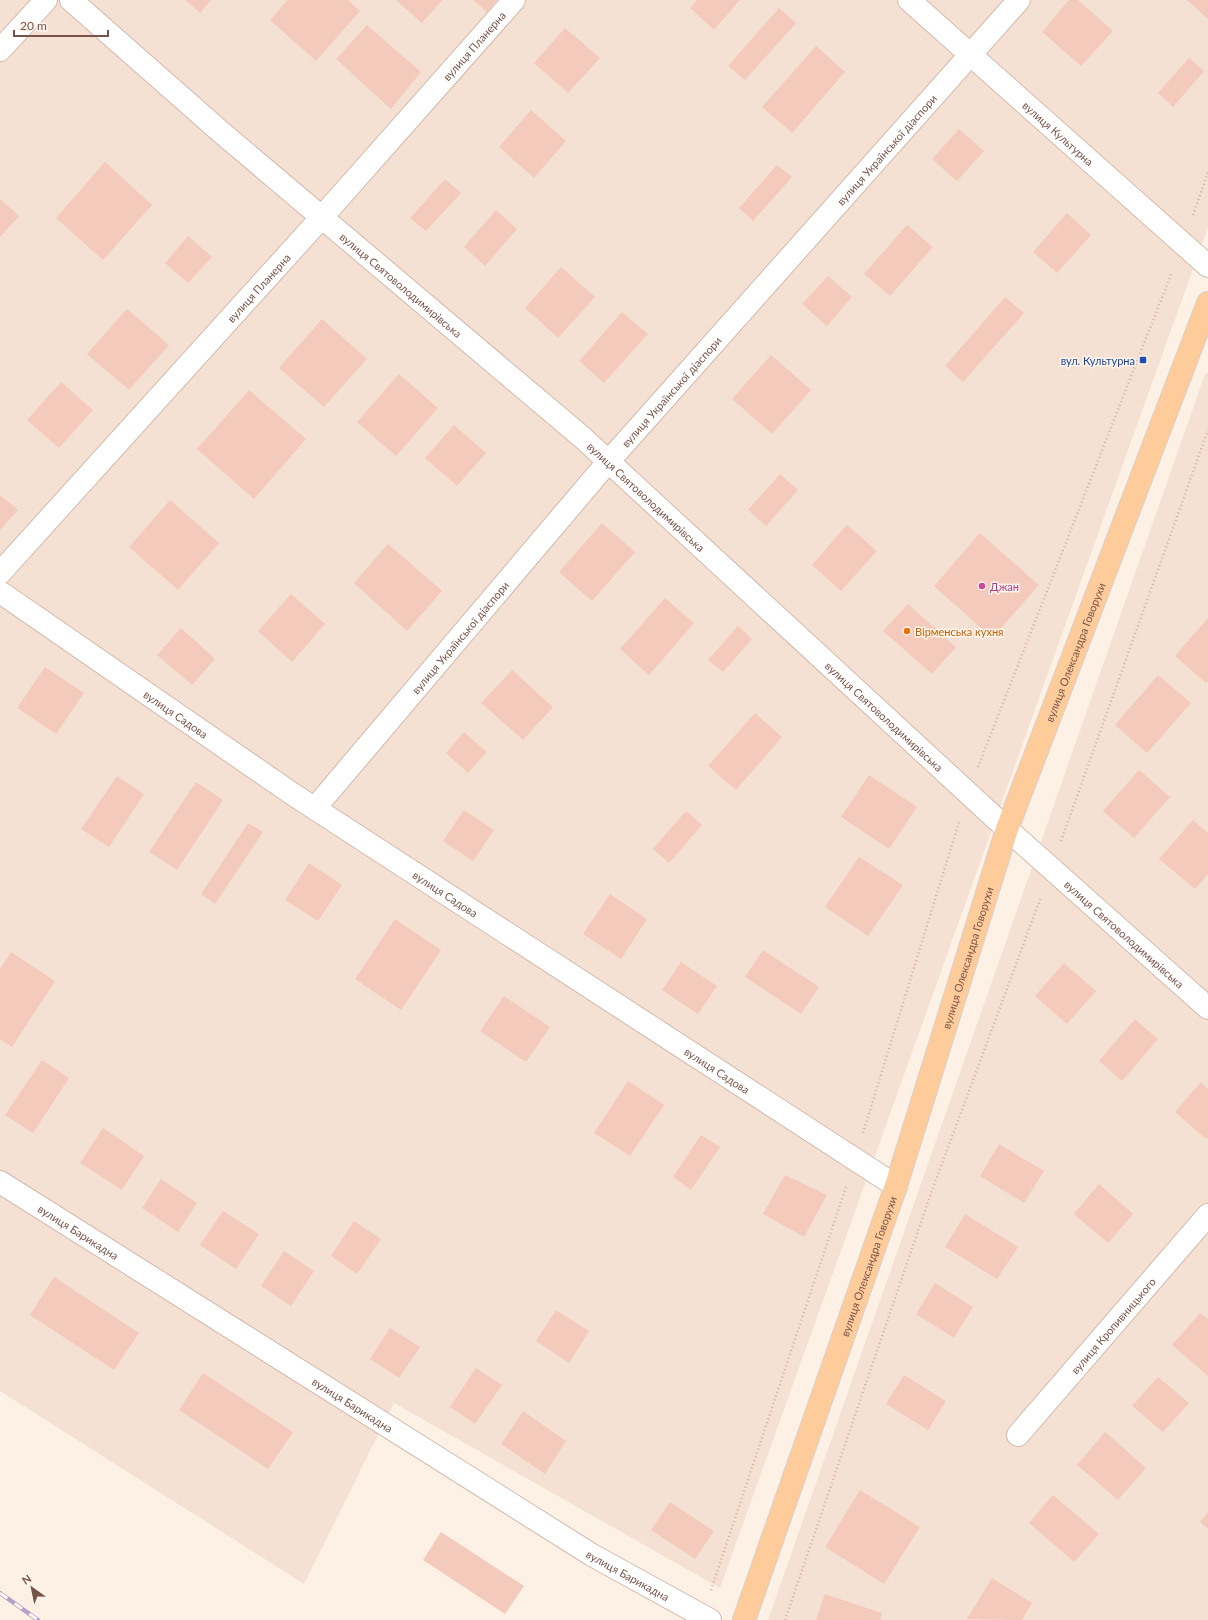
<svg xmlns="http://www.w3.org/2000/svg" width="1208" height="1620" font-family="Lato,sans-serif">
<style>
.residential{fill:#f5e1d3}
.building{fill:#f4cabc}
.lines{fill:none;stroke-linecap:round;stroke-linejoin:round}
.street-casing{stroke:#d2b9ad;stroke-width:24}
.secondary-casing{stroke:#d5b8ab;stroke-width:24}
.primary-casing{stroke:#d9cfcc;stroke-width:24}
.path{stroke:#d9ad9e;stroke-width:2.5;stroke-dasharray:1 3;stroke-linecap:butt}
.street{stroke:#fff;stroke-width:22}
.secondary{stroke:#fff;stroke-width:22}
.primary{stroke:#fecc9b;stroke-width:22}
.rail-casing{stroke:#b2a3c8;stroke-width:4.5}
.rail{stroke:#fff5ed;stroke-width:3;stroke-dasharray:9;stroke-linecap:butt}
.transit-dot{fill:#1a4fb4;stroke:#fff5ed;stroke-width:1.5}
.hotel-dot{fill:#d1479c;stroke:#fff5ed;stroke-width:1.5}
.food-dot{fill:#e8710a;stroke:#fff5ed;stroke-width:1.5}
.labels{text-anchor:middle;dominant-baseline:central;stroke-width:3;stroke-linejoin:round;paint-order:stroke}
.street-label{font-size:11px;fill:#785349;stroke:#fff5ed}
.transit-label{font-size:11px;fill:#164399;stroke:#fff5ed;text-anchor:end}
.hotel-label{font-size:11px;fill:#b23c85;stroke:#fff5ed;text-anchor:start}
.food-label{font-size:11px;fill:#c56008;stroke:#fff5ed;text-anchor:start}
</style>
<rect width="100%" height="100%" fill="#fdf1e5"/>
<g class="residential">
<polygon points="0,0 1208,0 1208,227 720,1588 394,1403 304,1584 0,1391"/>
<polygon points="1208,373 1208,1620 768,1620 1205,374"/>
</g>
<g class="building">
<polygon points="185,0 211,0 200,13"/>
<polygon points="288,0 348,0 360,11 316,61 270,20"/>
<polygon points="396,0 442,0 422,23"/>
<polygon points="473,0 497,0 487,12"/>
<polygon points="697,0 740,0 714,30 690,8"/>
<polygon points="1069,0 1078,0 1113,31 1081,66 1042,32"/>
<polygon points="1187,0 1208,0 1208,19"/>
<polygon points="779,8 796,23 745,80 728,66"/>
<polygon points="367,25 421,72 391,109 336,59"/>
<polygon points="565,28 600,58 568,93 534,63"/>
<polygon points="816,46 845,72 792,133 762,107"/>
<polygon points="1189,58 1204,71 1173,107 1158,93"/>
<polygon points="531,110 566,141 534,178 499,147"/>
<polygon points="959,129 984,151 957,181 932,159"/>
<polygon points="105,162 152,205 103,260 56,218"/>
<polygon points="777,165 792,177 753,221 739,208"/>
<polygon points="445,179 461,193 426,231 410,218"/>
<polygon points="0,199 19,216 0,237"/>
<polygon points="496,210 517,229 485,266 464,247"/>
<polygon points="1067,213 1091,235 1057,273 1033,252"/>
<polygon points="907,225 933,247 890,296 864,274"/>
<polygon points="188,236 212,257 188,283 165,263"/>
<polygon points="561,267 595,297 558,338 525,308"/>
<polygon points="828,276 852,297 827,326 802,304"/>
<polygon points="1005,297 1024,313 963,382 945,366"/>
<polygon points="127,309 169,345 129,390 87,354"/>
<polygon points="622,312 648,334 604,383 579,361"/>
<polygon points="322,319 367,359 324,407 279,368"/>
<polygon points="771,355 811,390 772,434 732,399"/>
<polygon points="399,374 438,408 396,456 357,422"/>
<polygon points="61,382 93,410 59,448 27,420"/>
<polygon points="249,390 306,439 254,499 197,449"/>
<polygon points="454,425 486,453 457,486 425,458"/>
<polygon points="780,474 798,490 766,526 748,510"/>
<polygon points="0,495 18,510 0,530"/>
<polygon points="170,500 219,543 178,590 129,547"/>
<polygon points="602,523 635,552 592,601 559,572"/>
<polygon points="847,525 877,551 841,591 812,565"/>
<polygon points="980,533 1039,585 992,638 934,586"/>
<polygon points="388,544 442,591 407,631 354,583"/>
<polygon points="291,594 325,624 292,662 258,631"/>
<polygon points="665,598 694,623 649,675 620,649"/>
<polygon points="908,604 956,647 932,674 883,631"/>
<polygon points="1208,618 1208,681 1206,683 1175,656"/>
<polygon points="738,626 752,639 723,672 708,660"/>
<polygon points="181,628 215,659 192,685 157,655"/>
<polygon points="45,667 84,693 56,734 17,708"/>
<polygon points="512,670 553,707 523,740 481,703"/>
<polygon points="1158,675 1191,703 1147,753 1115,725"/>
<polygon points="755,713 782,737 736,790 708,766"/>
<polygon points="464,732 487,752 468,773 446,753"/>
<polygon points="1139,770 1170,797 1134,838 1103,811"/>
<polygon points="869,775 917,807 889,849 841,817"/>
<polygon points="117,776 144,794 109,847 81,829"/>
<polygon points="196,782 223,800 177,870 149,852"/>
<polygon points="464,810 494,830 473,861 443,841"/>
<polygon points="686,811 702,825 669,863 653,849"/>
<polygon points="1193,820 1208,833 1208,874 1195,889 1159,859"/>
<polygon points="248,823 263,832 215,904 201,894"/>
<polygon points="859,857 903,885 868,936 825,907"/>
<polygon points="309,863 342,885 318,921 285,900"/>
<polygon points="610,894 647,919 621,959 583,934"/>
<polygon points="395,919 441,950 401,1010 355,979"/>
<polygon points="763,950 819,987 801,1014 745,977"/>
<polygon points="11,952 55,981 12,1047 0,1039 0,969"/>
<polygon points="681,962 717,986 698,1014 662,990"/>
<polygon points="1064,963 1096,991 1067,1024 1035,996"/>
<polygon points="504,996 550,1027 526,1062 480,1031"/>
<polygon points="1135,1019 1158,1039 1122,1081 1099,1061"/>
<polygon points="42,1060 69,1078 33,1133 5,1115"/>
<polygon points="628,1081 664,1105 630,1156 594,1133"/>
<polygon points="1201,1082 1208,1089 1208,1138 1206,1139 1175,1112"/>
<polygon points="103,1128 144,1156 122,1190 80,1163"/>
<polygon points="701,1135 720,1147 691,1190 673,1177"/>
<polygon points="999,1144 1044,1171 1024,1203 980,1176"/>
<polygon points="785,1175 827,1195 804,1237 763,1214"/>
<polygon points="161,1179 197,1203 178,1232 142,1208"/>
<polygon points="1099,1184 1133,1214 1108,1243 1074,1214"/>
<polygon points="223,1211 259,1234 236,1269 200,1245"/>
<polygon points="965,1214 1018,1247 997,1279 945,1247"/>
<polygon points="354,1221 381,1239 357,1274 331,1256"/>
<polygon points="284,1251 314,1271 291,1306 261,1286"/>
<polygon points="54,1277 139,1333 114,1370 30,1315"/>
<polygon points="935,1283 973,1307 954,1338 916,1314"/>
<polygon points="556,1310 589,1331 569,1363 536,1341"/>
<polygon points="1200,1313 1208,1319 1208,1376 1172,1345"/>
<polygon points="390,1328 420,1347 399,1378 370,1359"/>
<polygon points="476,1368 502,1385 475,1424 450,1407"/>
<polygon points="203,1373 293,1432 268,1469 179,1410"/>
<polygon points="904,1375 946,1401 928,1430 886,1404"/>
<polygon points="1158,1377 1189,1403 1163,1432 1132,1406"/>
<polygon points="523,1411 566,1441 545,1474 501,1444"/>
<polygon points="1105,1432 1146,1468 1118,1500 1077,1465"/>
<polygon points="860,1490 920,1527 884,1584 825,1547"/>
<polygon points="1053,1495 1099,1534 1074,1562 1029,1523"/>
<polygon points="670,1502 714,1531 695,1559 651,1530"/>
<polygon points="1208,1512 1208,1529 1200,1522"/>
<polygon points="441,1532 524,1586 505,1614 423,1560"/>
<polygon points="992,1578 1032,1603 1022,1620 967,1619"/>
<polygon points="825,1594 882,1613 880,1620 816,1620"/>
</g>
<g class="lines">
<g class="street-casing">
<g id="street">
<path id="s1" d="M71,0L222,133L583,438L1007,829L1208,1008"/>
<polyline points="0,50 46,0"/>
<path id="s2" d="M0,573L322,217L514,0"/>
<path id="s3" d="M0,592L291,793L896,1186"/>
<path id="s4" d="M315,808L608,462L1019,0"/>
<path id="s5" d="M0,1182L592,1555L710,1620"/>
<path id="s6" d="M1018,1435L1208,1215"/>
</g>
</g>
<g class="secondary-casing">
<g id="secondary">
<path id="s7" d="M909,0L1208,266"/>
</g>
</g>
<g class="primary-casing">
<g id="primary">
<path id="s8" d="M744,1620L896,1186L1007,829L1208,303"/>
</g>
</g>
<g class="path">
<polyline points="1193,215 1208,172"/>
<polyline points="978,767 1172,272"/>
<polyline points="1061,841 1208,430"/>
<polyline points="863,1133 959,822"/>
<polyline points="711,1590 846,1187"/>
<polyline points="785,1620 929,1199 1041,897"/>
</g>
<use href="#street" class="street"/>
<use href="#secondary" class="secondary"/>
<use href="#primary" class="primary"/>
<g class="rail-casing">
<polyline id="rail" points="0,1593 38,1620"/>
</g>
<use href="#rail" class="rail"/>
</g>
<rect class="transit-dot" x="1139" y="356" width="8" height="8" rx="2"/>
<circle class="hotel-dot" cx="982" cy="586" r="4"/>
<circle class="food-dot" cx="907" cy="631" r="4"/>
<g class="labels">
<g class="street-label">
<text stroke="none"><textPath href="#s2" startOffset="709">вулиця Планерна</textPath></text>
<text stroke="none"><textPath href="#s7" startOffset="200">вулиця Культурна</textPath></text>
<text stroke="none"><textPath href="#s4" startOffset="872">вулиця Української діаспори</textPath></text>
<text stroke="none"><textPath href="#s1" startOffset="436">вулиця Святоволодимирівська</textPath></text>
<text stroke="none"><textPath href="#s2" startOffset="385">вулиця Планерна</textPath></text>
<text stroke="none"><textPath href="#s4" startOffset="548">вулиця Української діаспори</textPath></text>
<text stroke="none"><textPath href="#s1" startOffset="760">вулиця Святоволодимирівська</textPath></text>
<text stroke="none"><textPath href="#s4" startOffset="224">вулиця Української діаспори</textPath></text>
<text stroke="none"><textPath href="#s8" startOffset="1023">вулиця Олександра Говорухи</textPath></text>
<text stroke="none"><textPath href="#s3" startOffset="214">вулиця Садова</textPath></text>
<text stroke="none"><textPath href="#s1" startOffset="1084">вулиця Святоволодимирівська</textPath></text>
<text stroke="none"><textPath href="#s3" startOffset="538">вулиця Садова</textPath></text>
<text stroke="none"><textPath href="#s1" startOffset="1408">вулиця Святоволодимирівська</textPath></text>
<text stroke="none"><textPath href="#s8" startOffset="699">вулиця Олександра Говорухи</textPath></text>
<text stroke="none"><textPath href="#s3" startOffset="862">вулиця Садова</textPath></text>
<text stroke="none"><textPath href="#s5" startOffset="93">вулиця Барикадна</textPath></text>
<text stroke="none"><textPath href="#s8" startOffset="375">вулиця Олександра Говорухи</textPath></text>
<text stroke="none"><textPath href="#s6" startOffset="145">вулиця Кропивницького</textPath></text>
<text stroke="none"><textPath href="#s5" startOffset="417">вулиця Барикадна</textPath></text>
<text stroke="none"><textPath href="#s5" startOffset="741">вулиця Барикадна</textPath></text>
</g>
<g class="transit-label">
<text x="1135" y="360">вул. Культурна</text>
</g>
<g class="hotel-label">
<text x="990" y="586">Джан</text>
</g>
<g class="food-label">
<text x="915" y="631">Вірменська кухня</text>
</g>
</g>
<g transform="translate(32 1588) rotate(327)" stroke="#fff5ed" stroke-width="3" paint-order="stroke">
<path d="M0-3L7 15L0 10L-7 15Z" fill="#785349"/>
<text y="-6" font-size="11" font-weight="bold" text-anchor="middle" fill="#785349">N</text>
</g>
<path d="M14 30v6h94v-6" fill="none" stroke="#785349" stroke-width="2"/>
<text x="20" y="30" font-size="12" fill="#785349" stroke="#fff5ed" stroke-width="3" paint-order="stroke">20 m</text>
</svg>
